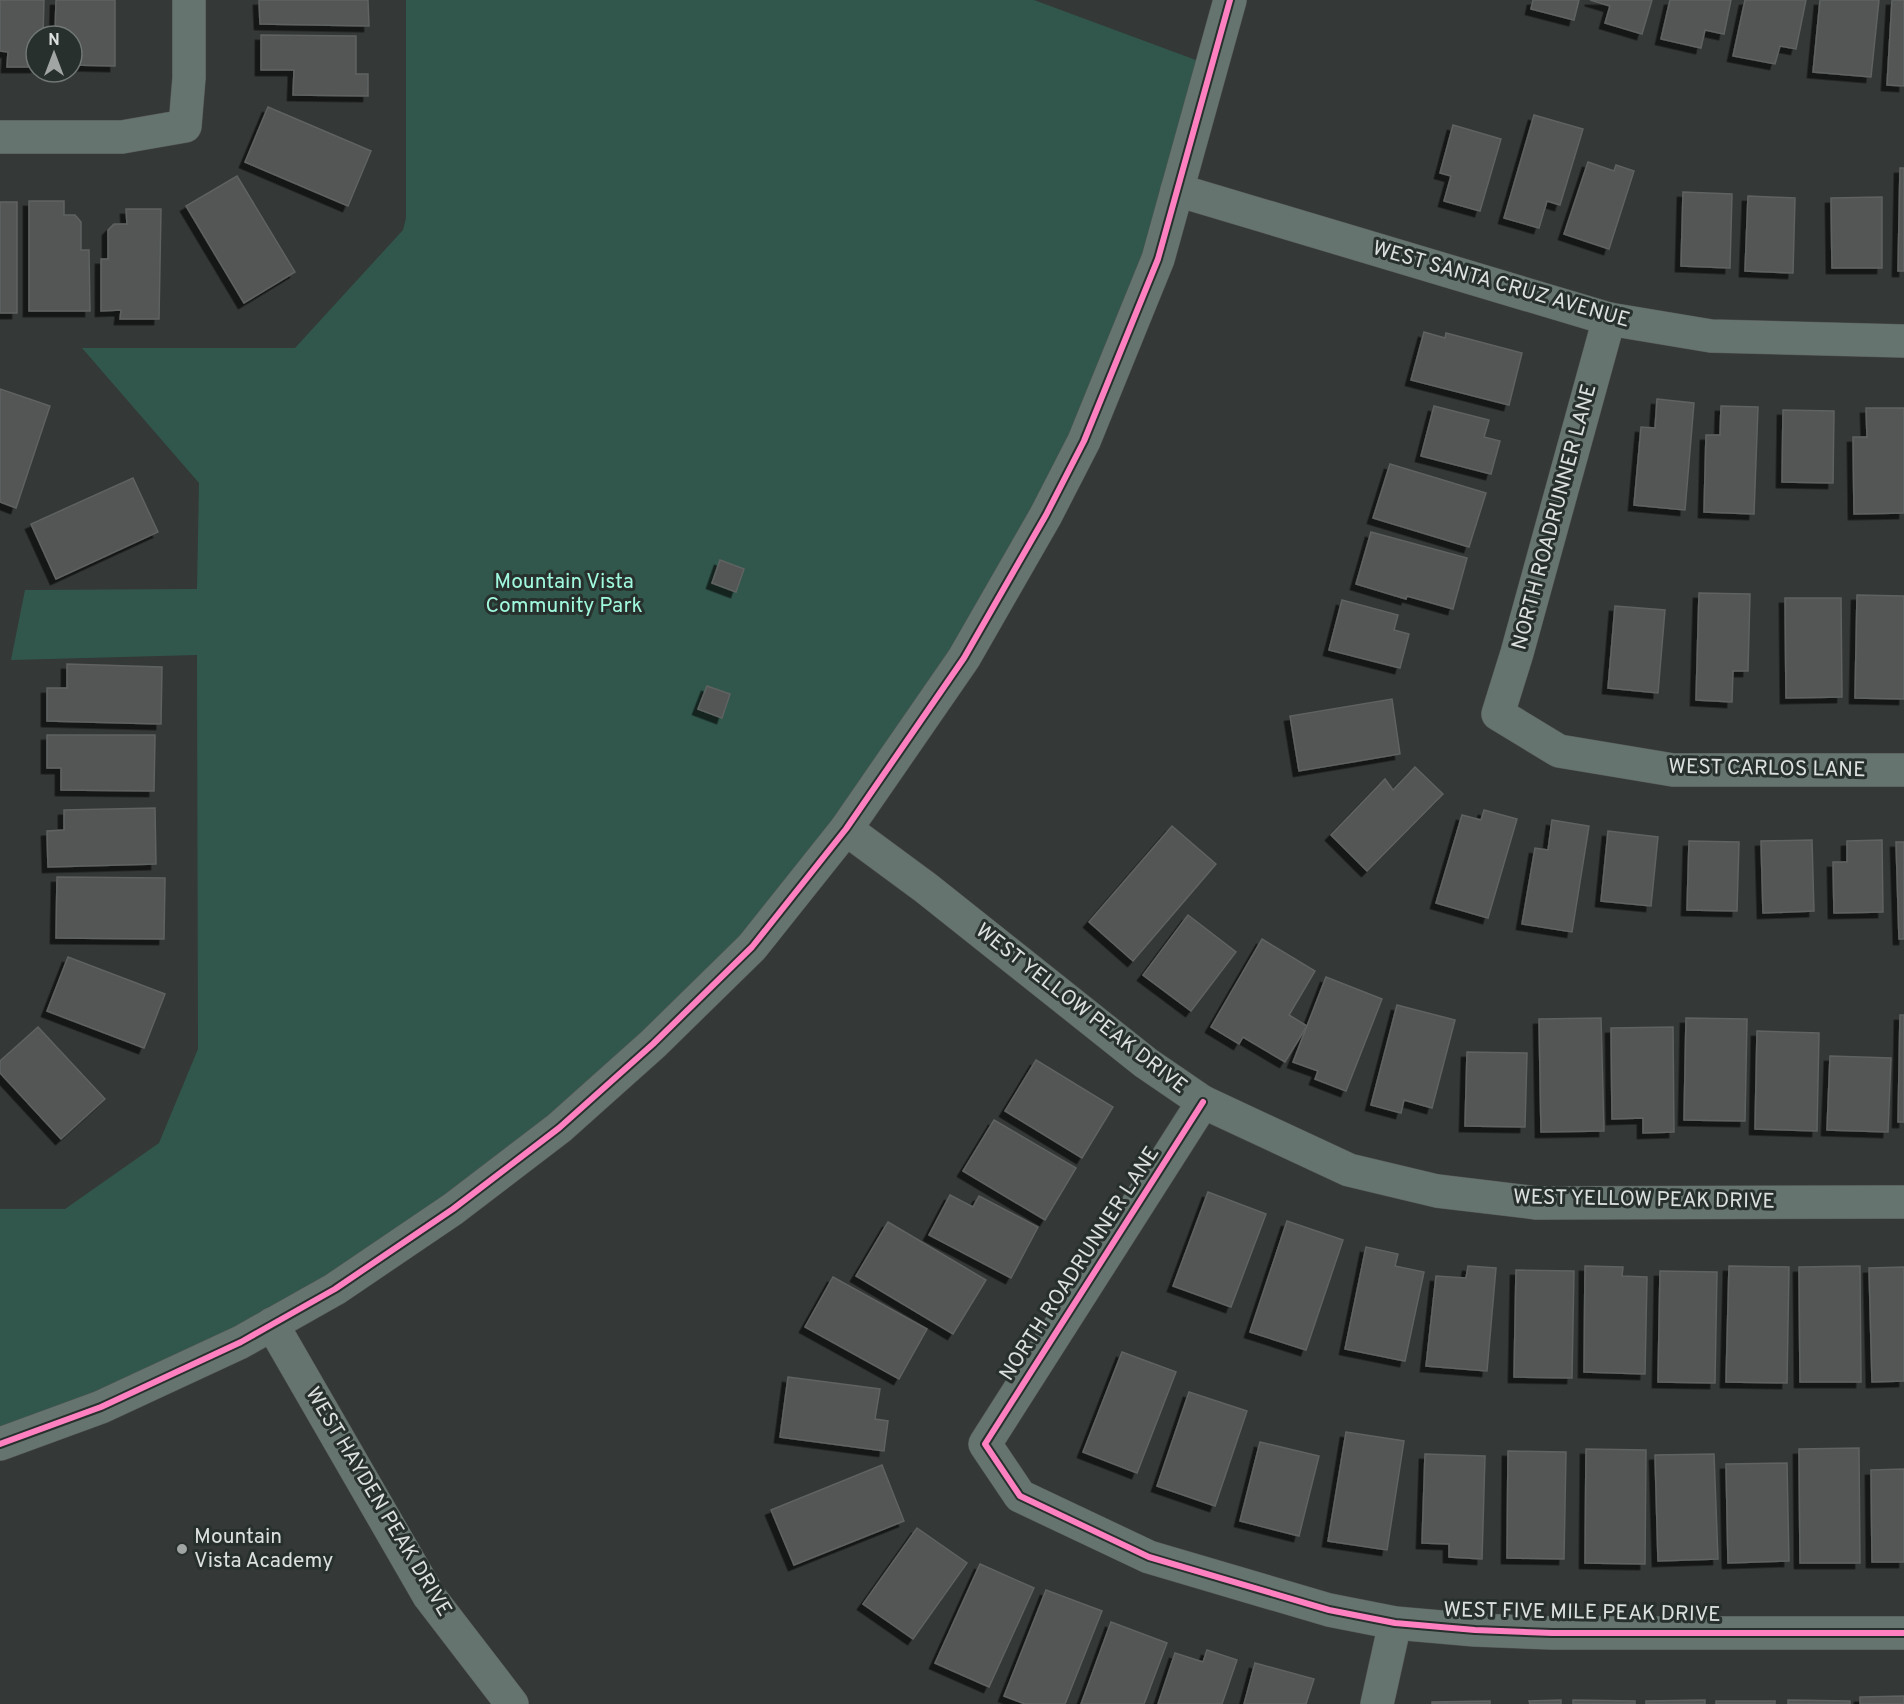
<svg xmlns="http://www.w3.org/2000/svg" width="1904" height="1704" font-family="Overpass,sans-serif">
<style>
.green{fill:#31574c}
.building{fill:#525654;stroke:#5f6261;stroke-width:1.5;filter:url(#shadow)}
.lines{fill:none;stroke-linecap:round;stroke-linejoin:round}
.minor-casing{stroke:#535654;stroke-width:34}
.minor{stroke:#667470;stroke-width:33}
.cycleway-casing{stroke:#28302d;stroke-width:10}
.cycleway{stroke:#ff80c0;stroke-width:6}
.poi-dot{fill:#a1a6a4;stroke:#28302d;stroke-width:2}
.labels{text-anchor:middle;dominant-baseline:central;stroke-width:6;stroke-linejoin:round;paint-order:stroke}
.street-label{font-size:21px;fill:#dce1df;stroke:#28302d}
.park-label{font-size:21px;fill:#a0f9de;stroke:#28302d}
.poi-label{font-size:21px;fill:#dce1df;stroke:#28302d;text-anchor:start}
</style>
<defs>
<filter id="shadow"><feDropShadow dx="-5.5" dy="5.5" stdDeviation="0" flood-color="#0009"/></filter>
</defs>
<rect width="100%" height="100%" fill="#343836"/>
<polygon class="green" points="406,0 1034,0 1212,66 1158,259 964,658 653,1044 335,1289 0,1444 0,1209 65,1209 159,1143 198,1049 197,655 11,660 25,590 197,589 199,483 82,348 295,348 403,230 406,218"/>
<g class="building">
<polygon points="0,0 44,0 43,36 36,36 36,67 7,67 8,52 0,51"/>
<polygon points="56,0 115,0 115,66 72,65 72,36 55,36"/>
<polygon points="259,0 368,0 369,26 260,24"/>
<polygon points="1533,0 1579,0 1574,20 1531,9"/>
<polygon points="1590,0 1652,0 1642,34 1605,23 1610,6"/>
<polygon points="1670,0 1731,0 1724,34 1705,30 1701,48 1661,39"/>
<polygon points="1745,0 1806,0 1796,49 1780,46 1775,64 1733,56"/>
<polygon points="1820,0 1879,0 1871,77 1813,72"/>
<polygon points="1892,0 1904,0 1904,86 1887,85"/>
<polygon points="261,35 356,36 356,74 368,74 368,96 293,95 294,70 261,70"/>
<polygon points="268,107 371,151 348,206 245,162"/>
<polygon points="1534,115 1583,129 1560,205 1547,201 1539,228 1504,218"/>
<polygon points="1453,125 1501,139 1480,211 1444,201 1451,176 1440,173"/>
<polygon points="1588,162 1614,171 1616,165 1634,171 1609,249 1564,234"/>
<polygon points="1900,168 1904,168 1904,271 1898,271"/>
<polygon points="237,176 295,272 244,303 186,206"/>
<polygon points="1683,192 1732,194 1730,268 1681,266"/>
<polygon points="1748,196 1795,198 1793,273 1745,271"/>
<polygon points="1882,197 1882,268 1832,268 1831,198"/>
<polygon points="29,201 64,201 64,215 75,215 81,222 81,250 89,250 90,311 29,311"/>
<rect x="0" y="202" width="17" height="111"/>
<polygon points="126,209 161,209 159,319 120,319 121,310 101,311 101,259 108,259 108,230 114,224 127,224"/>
<polygon points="1424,332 1445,338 1446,333 1522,353 1509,405 1411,380"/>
<polygon points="0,389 50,406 16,508 0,502"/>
<polygon points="1657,399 1694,403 1685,510 1634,505 1641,427 1655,428"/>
<polygon points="1434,406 1489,420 1484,437 1500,441 1491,474 1421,456"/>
<polygon points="1721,406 1758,407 1754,514 1704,512 1706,435 1720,435"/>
<polygon points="1866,408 1904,408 1904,513 1854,514 1853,437 1867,437"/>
<polygon points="1783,410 1834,411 1833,483 1782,482"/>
<polygon points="1390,464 1486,493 1469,547 1373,518"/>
<polygon points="133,478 158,532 56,579 31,524"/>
<polygon points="1371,532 1467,558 1453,609 1407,596 1406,599 1356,584"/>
<polygon points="720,560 744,569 736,592 712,583"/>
<polygon points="1699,593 1750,594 1748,671 1733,671 1732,702 1696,700"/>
<polygon points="1857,595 1904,596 1904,699 1855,698"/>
<polygon points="1785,598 1841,598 1842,697 1786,698"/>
<polygon points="1342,600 1398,615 1394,630 1409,634 1400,668 1329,650"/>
<polygon points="1615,606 1665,610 1658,693 1608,688"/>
<polygon points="67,664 162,667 161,724 47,721 47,688 67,688"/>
<polygon points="707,686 730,694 722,718 698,709"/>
<polygon points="1392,699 1400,754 1299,771 1290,716"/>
<polygon points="47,735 155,735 154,791 61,790 61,768 47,768"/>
<polygon points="1415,767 1443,794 1367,871 1331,835 1385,779 1393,790"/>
<polygon points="155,808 156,864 48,867 47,831 64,830 64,810"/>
<polygon points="1484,810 1517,819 1488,918 1436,903 1462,815 1481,820"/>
<polygon points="1552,820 1589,826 1572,932 1522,924 1535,848 1548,850"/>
<polygon points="1172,826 1216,864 1133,961 1089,922"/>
<polygon points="1608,831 1658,837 1651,906 1601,901"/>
<polygon points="1812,840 1814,911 1763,913 1761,841"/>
<polygon points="1882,840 1883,912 1834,913 1833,862 1847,862 1847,841"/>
<polygon points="1689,841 1739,842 1737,911 1687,910"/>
<polygon points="1896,842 1904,842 1904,939 1899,939"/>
<polygon points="57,877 165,878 164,939 56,938"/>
<polygon points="1188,915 1236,952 1191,1011 1143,975"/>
<polygon points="1262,939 1315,971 1289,1015 1307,1026 1285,1062 1243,1037 1239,1044 1211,1027"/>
<polygon points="68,957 165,994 144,1048 47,1011"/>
<polygon points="1326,977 1382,999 1346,1091 1315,1079 1318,1071 1293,1062"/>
<polygon points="1397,1005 1455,1020 1432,1108 1404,1100 1401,1113 1371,1105"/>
<polygon points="1900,1015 1904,1015 1904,1122 1898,1122"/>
<polygon points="1601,1018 1604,1131 1541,1132 1539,1019"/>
<polygon points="1686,1018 1747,1019 1745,1121 1684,1120"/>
<polygon points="38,1027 105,1099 61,1139 0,1073 0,1061"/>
<polygon points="1673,1027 1674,1132 1643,1133 1643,1118 1612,1119 1611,1028"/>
<polygon points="1757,1031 1819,1033 1817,1131 1755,1129"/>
<polygon points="1467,1052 1527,1053 1525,1127 1465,1126"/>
<polygon points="1830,1056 1891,1058 1888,1132 1827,1130"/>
<polygon points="1036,1060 1113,1107 1082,1158 1005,1111"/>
<polygon points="994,1120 1076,1168 1045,1220 963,1171"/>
<polygon points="1208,1192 1266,1214 1231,1307 1173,1286"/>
<polygon points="950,1195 973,1207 979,1196 1038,1227 1011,1278 929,1235"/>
<polygon points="1287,1221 1343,1240 1306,1350 1250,1332"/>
<polygon points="888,1222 986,1280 953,1334 856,1276"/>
<polygon points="1366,1247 1398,1254 1395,1266 1424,1272 1405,1361 1345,1349"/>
<polygon points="1468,1266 1496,1268 1487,1371 1426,1366 1436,1276 1466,1278"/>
<polygon points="1585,1266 1623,1267 1622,1276 1647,1277 1645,1374 1584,1372"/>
<polygon points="1729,1266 1789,1267 1787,1383 1726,1382"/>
<polygon points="1860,1266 1861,1382 1800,1382 1799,1267"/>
<polygon points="1904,1267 1904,1381 1872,1382 1869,1268"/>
<polygon points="1516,1270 1574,1271 1572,1378 1514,1377"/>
<polygon points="1660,1271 1717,1272 1715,1383 1658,1382"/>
<polygon points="833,1277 927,1329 899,1379 805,1327"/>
<polygon points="1122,1352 1176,1372 1137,1473 1083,1452"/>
<polygon points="788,1377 880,1389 875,1419 888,1421 884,1451 780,1437"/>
<polygon points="1189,1392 1247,1411 1215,1506 1157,1486"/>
<polygon points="1346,1432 1404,1441 1387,1550 1328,1541"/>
<polygon points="1260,1442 1319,1456 1299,1536 1240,1521"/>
<polygon points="1859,1448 1860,1563 1800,1563 1799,1449"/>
<polygon points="1586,1449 1646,1450 1645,1564 1585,1563"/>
<polygon points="1508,1451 1566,1452 1564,1559 1507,1558"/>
<polygon points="1425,1454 1485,1456 1482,1559 1449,1557 1449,1544 1422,1543"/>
<polygon points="1714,1454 1718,1559 1658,1561 1655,1455"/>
<polygon points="1787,1463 1789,1561 1728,1563 1726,1464"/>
<polygon points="882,1465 904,1521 794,1565 771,1510"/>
<polygon points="1904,1469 1904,1562 1872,1562 1871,1470"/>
<polygon points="917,1528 967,1563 913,1639 863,1604"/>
<polygon points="980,1564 1034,1588 989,1687 935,1663"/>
<polygon points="1046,1590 1102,1611 1065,1704 1025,1704 1004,1696"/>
<polygon points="1111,1622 1167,1643 1144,1704 1081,1704"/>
<polygon points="1207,1650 1237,1660 1222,1704 1158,1704 1175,1653 1203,1662"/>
<polygon points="1255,1663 1314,1679 1306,1704 1244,1704"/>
<polygon points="1904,1696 1904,1704 1860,1704 1860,1697"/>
<polygon points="1561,1700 1561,1704 1530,1704 1529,1701"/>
<polygon points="1573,1700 1635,1701 1635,1704 1573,1704"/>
<polygon points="1705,1700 1705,1704 1646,1704 1646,1701"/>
<polygon points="1788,1700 1850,1701 1850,1704 1788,1704"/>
<polygon points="1490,1701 1490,1704 1432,1704 1432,1702"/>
<rect x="1716" y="1701" width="59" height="3"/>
</g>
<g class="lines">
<g class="minor-casing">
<g id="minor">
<polyline points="0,137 122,137 185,126 189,78 189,0"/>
<polyline points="1177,190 1609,319 1711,336 1904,341"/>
<polyline points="1609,319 1517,653 1498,714 1559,751 1673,770 1904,770"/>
<polyline points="846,829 926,888 1146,1063 1203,1102 1349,1170 1437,1191 1537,1203 1904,1202"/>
<polyline points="1203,1102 985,1444 1020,1496 1149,1557 1329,1610 1395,1623 1475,1630 1552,1633 1904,1633"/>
<polyline points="272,1324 429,1596 512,1704"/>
<polyline points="0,1444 101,1407 241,1342 335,1289 453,1209 559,1128 653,1044 752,947 846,829 964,658 1046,515 1084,441 1158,259 1230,0"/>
<polyline points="1377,1704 1395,1623"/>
</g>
</g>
<use href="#minor" class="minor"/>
<g class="cycleway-casing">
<g id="cycleway">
<polyline points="1203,1102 985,1444 1020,1496 1149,1557 1329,1610 1395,1623 1475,1630 1552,1633 1904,1633"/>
<polyline points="0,1444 101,1407 241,1342 335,1289 453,1209 559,1128 653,1044 752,947 846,829 964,658 1046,515 1084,441 1158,259 1230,0"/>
</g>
</g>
<use href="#cycleway" class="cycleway"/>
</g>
<circle class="poi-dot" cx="182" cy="1549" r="6"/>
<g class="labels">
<g class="street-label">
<text transform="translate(1501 285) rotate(16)">WEST SANTA CRUZ AVENUE</text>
<text transform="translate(1555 517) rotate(-75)">NORTH ROADRUNNER LANE</text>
<text transform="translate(1767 769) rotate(1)">WEST CARLOS LANE</text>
<text transform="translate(1081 1009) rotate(38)">WEST YELLOW PEAK DRIVE</text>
<text transform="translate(1644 1200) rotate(1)">WEST YELLOW PEAK DRIVE</text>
<text transform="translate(1080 1264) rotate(-57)">NORTH ROADRUNNER LANE</text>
<text transform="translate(378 1502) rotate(59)">WEST HAYDEN PEAK DRIVE</text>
<text transform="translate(1582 1613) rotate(1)">WEST FIVE MILE PEAK DRIVE</text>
</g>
<g class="park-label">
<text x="564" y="582">Mountain Vista<tspan x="564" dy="24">Community Park</tspan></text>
</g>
<g class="poi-label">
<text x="194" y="1537">Mountain<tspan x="194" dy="24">Vista Academy</tspan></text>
</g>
</g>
<g transform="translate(54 54)"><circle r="28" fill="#28302d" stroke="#707774" stroke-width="1.5"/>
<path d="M0-4.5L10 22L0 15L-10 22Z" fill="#a1a6a4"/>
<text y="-9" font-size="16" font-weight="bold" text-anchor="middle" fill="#dce1df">N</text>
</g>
</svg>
